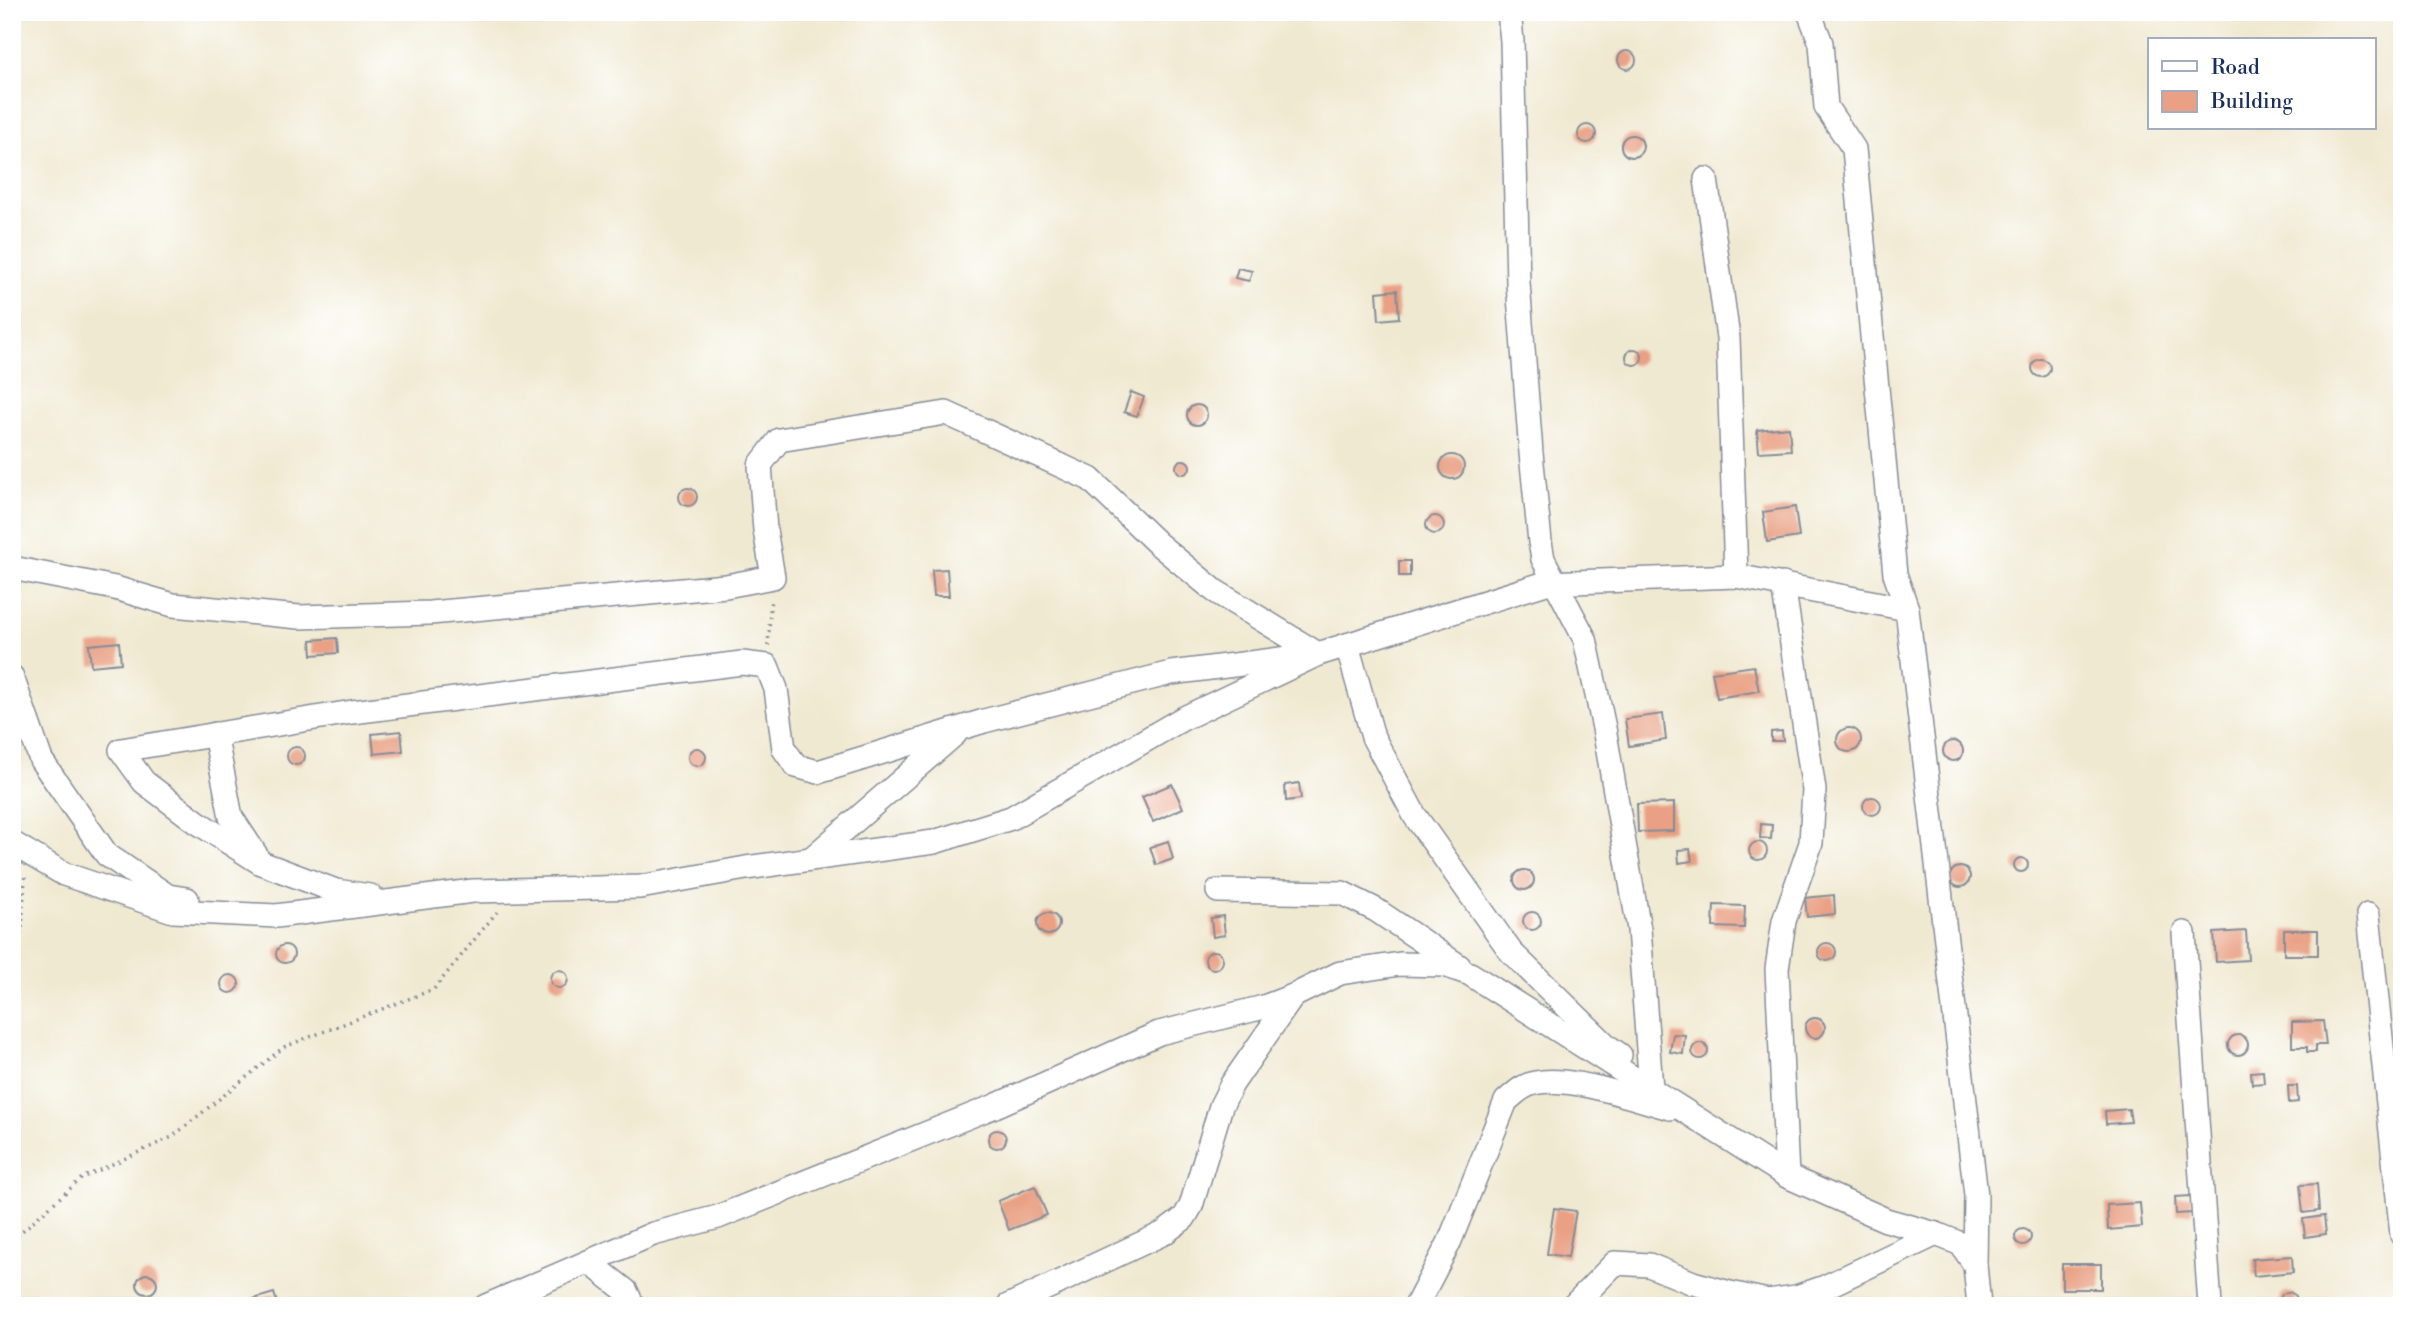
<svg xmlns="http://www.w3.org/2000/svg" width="2414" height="1318" font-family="'Libre Bodoni',serif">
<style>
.building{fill:#e9a084}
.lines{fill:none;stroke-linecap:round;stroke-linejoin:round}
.minor-casing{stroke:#868c98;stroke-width:26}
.path{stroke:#868c98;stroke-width:3.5;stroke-dasharray:2 5;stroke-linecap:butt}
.minor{stroke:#fff;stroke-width:23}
</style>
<rect width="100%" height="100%" fill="#fff"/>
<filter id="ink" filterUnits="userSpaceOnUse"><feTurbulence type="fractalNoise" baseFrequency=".0143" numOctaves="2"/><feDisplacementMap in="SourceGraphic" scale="14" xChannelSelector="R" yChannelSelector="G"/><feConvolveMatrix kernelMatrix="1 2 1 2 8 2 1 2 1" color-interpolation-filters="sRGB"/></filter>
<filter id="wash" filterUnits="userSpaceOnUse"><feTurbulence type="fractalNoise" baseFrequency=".00686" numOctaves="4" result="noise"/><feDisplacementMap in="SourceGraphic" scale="28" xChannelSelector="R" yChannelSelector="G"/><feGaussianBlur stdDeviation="1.57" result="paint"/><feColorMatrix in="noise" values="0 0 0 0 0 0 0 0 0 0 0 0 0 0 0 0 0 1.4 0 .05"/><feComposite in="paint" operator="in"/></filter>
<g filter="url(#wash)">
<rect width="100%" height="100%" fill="#f0e9d1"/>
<g id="blocks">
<g class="building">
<circle cx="1627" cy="60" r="9"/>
<circle cx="1587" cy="134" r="9"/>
<circle cx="1632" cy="146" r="11"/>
<polygon points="1238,268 1252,271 1249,281 1235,278"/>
<polygon points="1397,290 1399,318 1379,320 1377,292"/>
<circle cx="1634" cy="357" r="8"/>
<circle cx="2041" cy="368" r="9"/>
<polygon points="1131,392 1144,397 1137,416 1124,412"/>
<circle cx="1197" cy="415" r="10"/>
<polygon points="1789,427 1791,450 1759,452 1757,430"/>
<circle cx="1452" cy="467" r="12"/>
<circle cx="1183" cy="467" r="7"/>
<circle cx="688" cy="497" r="9"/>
<polygon points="1795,507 1799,537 1767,542 1763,512"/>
<circle cx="1435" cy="525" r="9"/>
<rect x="1399" y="561" width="11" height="15"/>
<polygon points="947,569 949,596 934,596 932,570"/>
<polygon points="337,638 338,653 312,655 311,640"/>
<polygon points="119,642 121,663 91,666 89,645"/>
<polygon points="1754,666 1759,691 1717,698 1712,672"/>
<polygon points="1663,714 1666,740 1629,746 1625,719"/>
<circle cx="1849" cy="740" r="12"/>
<polygon points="401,731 403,751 374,754 372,734"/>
<polygon points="1782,731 1783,741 1771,741 1771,732"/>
<circle cx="1953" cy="751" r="10"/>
<circle cx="296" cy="756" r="9"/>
<circle cx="697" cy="757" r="9"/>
<polygon points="1299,783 1301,799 1286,801 1285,785"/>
<polygon points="1172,784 1183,808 1153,822 1142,797"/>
<circle cx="1872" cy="806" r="9"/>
<polygon points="1674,803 1674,831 1638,832 1637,804"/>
<polygon points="1761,824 1772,825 1771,839 1760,838"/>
<polygon points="1168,841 1173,859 1156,865 1150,847"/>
<circle cx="1758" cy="851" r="9"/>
<polygon points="1690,849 1692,861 1679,863 1678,850"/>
<circle cx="2021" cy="865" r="7"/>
<circle cx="1960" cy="877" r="10"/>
<circle cx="1524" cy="880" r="10"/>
<polygon points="1834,895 1835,914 1807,917 1805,898"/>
<polygon points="1714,905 1745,906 1744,928 1713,927"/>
<circle cx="1532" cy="921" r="9"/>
<circle cx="1048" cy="924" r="11"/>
<polygon points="1223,916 1225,935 1213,937 1211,918"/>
<rect x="2284" y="930" width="34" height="25"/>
<polygon points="2246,931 2248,960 2216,962 2214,933"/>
<circle cx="1827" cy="952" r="9"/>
<circle cx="285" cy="954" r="9"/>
<circle cx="1214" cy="960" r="9"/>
<circle cx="559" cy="979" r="9"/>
<circle cx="230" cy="984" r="9"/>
<circle cx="1815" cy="1028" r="10"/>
<polygon points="2323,1021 2326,1045 2316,1045 2316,1052 2307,1052 2307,1047 2292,1047 2292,1022"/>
<polygon points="1673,1034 1685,1035 1683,1054 1670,1052"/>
<circle cx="2238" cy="1045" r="10"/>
<circle cx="1700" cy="1051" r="8"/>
<polygon points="2263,1071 2264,1083 2252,1084 2251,1072"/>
<polygon points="2288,1086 2297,1086 2298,1102 2289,1103"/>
<polygon points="2129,1109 2131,1122 2106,1124 2105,1111"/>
<circle cx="997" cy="1139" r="9"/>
<polygon points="2317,1184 2319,1211 2303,1213 2300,1185"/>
<polygon points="1035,1186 1047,1215 1009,1230 998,1201"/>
<polygon points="2191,1196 2193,1213 2176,1214 2175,1197"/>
<polygon points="2140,1203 2142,1227 2108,1230 2107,1205"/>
<polygon points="1554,1208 1576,1211 1568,1257 1547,1254"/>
<polygon points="2324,1216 2326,1234 2305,1237 2303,1219"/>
<circle cx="2023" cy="1237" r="8"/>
<polygon points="2292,1256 2293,1272 2254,1276 2252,1259"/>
<rect x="2062" y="1264" width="39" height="25"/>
<circle cx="147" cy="1284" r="10"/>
<circle cx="2288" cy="1300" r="8"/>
<polygon points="274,1293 278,1306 256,1306 254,1299"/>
</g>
</g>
</g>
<g filter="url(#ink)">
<use href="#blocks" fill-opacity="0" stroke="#868c98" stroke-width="2"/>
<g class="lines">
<g class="minor-casing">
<g id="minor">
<polyline points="1509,12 1512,41 1518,283 1531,453 1540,542 1543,559 1585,639 1604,728 1639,929 1651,1088"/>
<polyline points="1809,12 1821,43 1826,107 1854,149 1895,574 1907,609 1976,1195 1975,1265 1979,1306"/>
<polyline points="1706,179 1728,338 1736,576"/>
<polyline points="12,568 115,588 173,605 299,617 430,613 726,586 773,577 765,530 760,465 779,440 946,413 1090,479 1157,543 1215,591 1318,654"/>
<polyline points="1783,584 1814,790 1811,843 1784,921 1777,969 1787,1176"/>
<polyline points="1347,645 1373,737 1415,816 1511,952 1606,1045 1620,1055"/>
<polyline points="12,677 41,760 107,855 168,896 187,899"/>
<polyline points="215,734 231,817 256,855"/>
<polyline points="12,843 64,874 173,911 276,916 473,891 640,887 746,868 934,842 1011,818 1182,719 1318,654 1546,583 1736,576 1907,609"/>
<polyline points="812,858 955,734"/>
<polyline points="1218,891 1342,893 1376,910 1459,966"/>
<polyline points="370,896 336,891 261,863 197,822 144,782 121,750 352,712 742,663 767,666 776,689 784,749 796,766 818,772 984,721 1171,673 1297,657"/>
<polyline points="2368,915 2402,1235"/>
<polyline points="2184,933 2210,1306"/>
<polyline points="589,1262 626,1291 633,1306"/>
<polyline points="486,1306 653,1234 718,1217 995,1106 1159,1033 1264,1007 1293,996 1340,973 1400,964 1444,965 1470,974 1787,1176 1886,1220 1936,1234 1961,1244 1975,1265"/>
<polyline points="1008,1306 1164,1233 1184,1218 1191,1206 1221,1106 1232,1084 1293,996"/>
<path d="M1416,1306L1449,1243L1506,1101C1512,1096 1518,1090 1524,1087C1555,1069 1635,1099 1670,1108"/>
<polyline points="1573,1306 1615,1263 1649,1265 1693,1283 1730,1293 1768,1301 1796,1297 1825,1287 1936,1234"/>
</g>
</g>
<g class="path">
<polyline points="768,646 771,598"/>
<polyline points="12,983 22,929 25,875"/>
<polyline points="12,1240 82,1178 172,1137 284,1047 434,989 497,912"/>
</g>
<use href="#minor" class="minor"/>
</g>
</g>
<rect width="2414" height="1318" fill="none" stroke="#fff" stroke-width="42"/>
<rect x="2148" y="38" width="228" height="91" fill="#ffffff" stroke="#a4acbf" stroke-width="2"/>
<rect x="2162" y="61" width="35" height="10" fill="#ffffff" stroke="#a4acbf" stroke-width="2"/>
<text x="2211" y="74" font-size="21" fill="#1b2f5e">Road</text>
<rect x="2162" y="91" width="35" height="21" fill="#e9a084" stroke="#a4acbf" stroke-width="2"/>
<text x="2211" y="108" font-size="21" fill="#1b2f5e">Building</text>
</svg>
